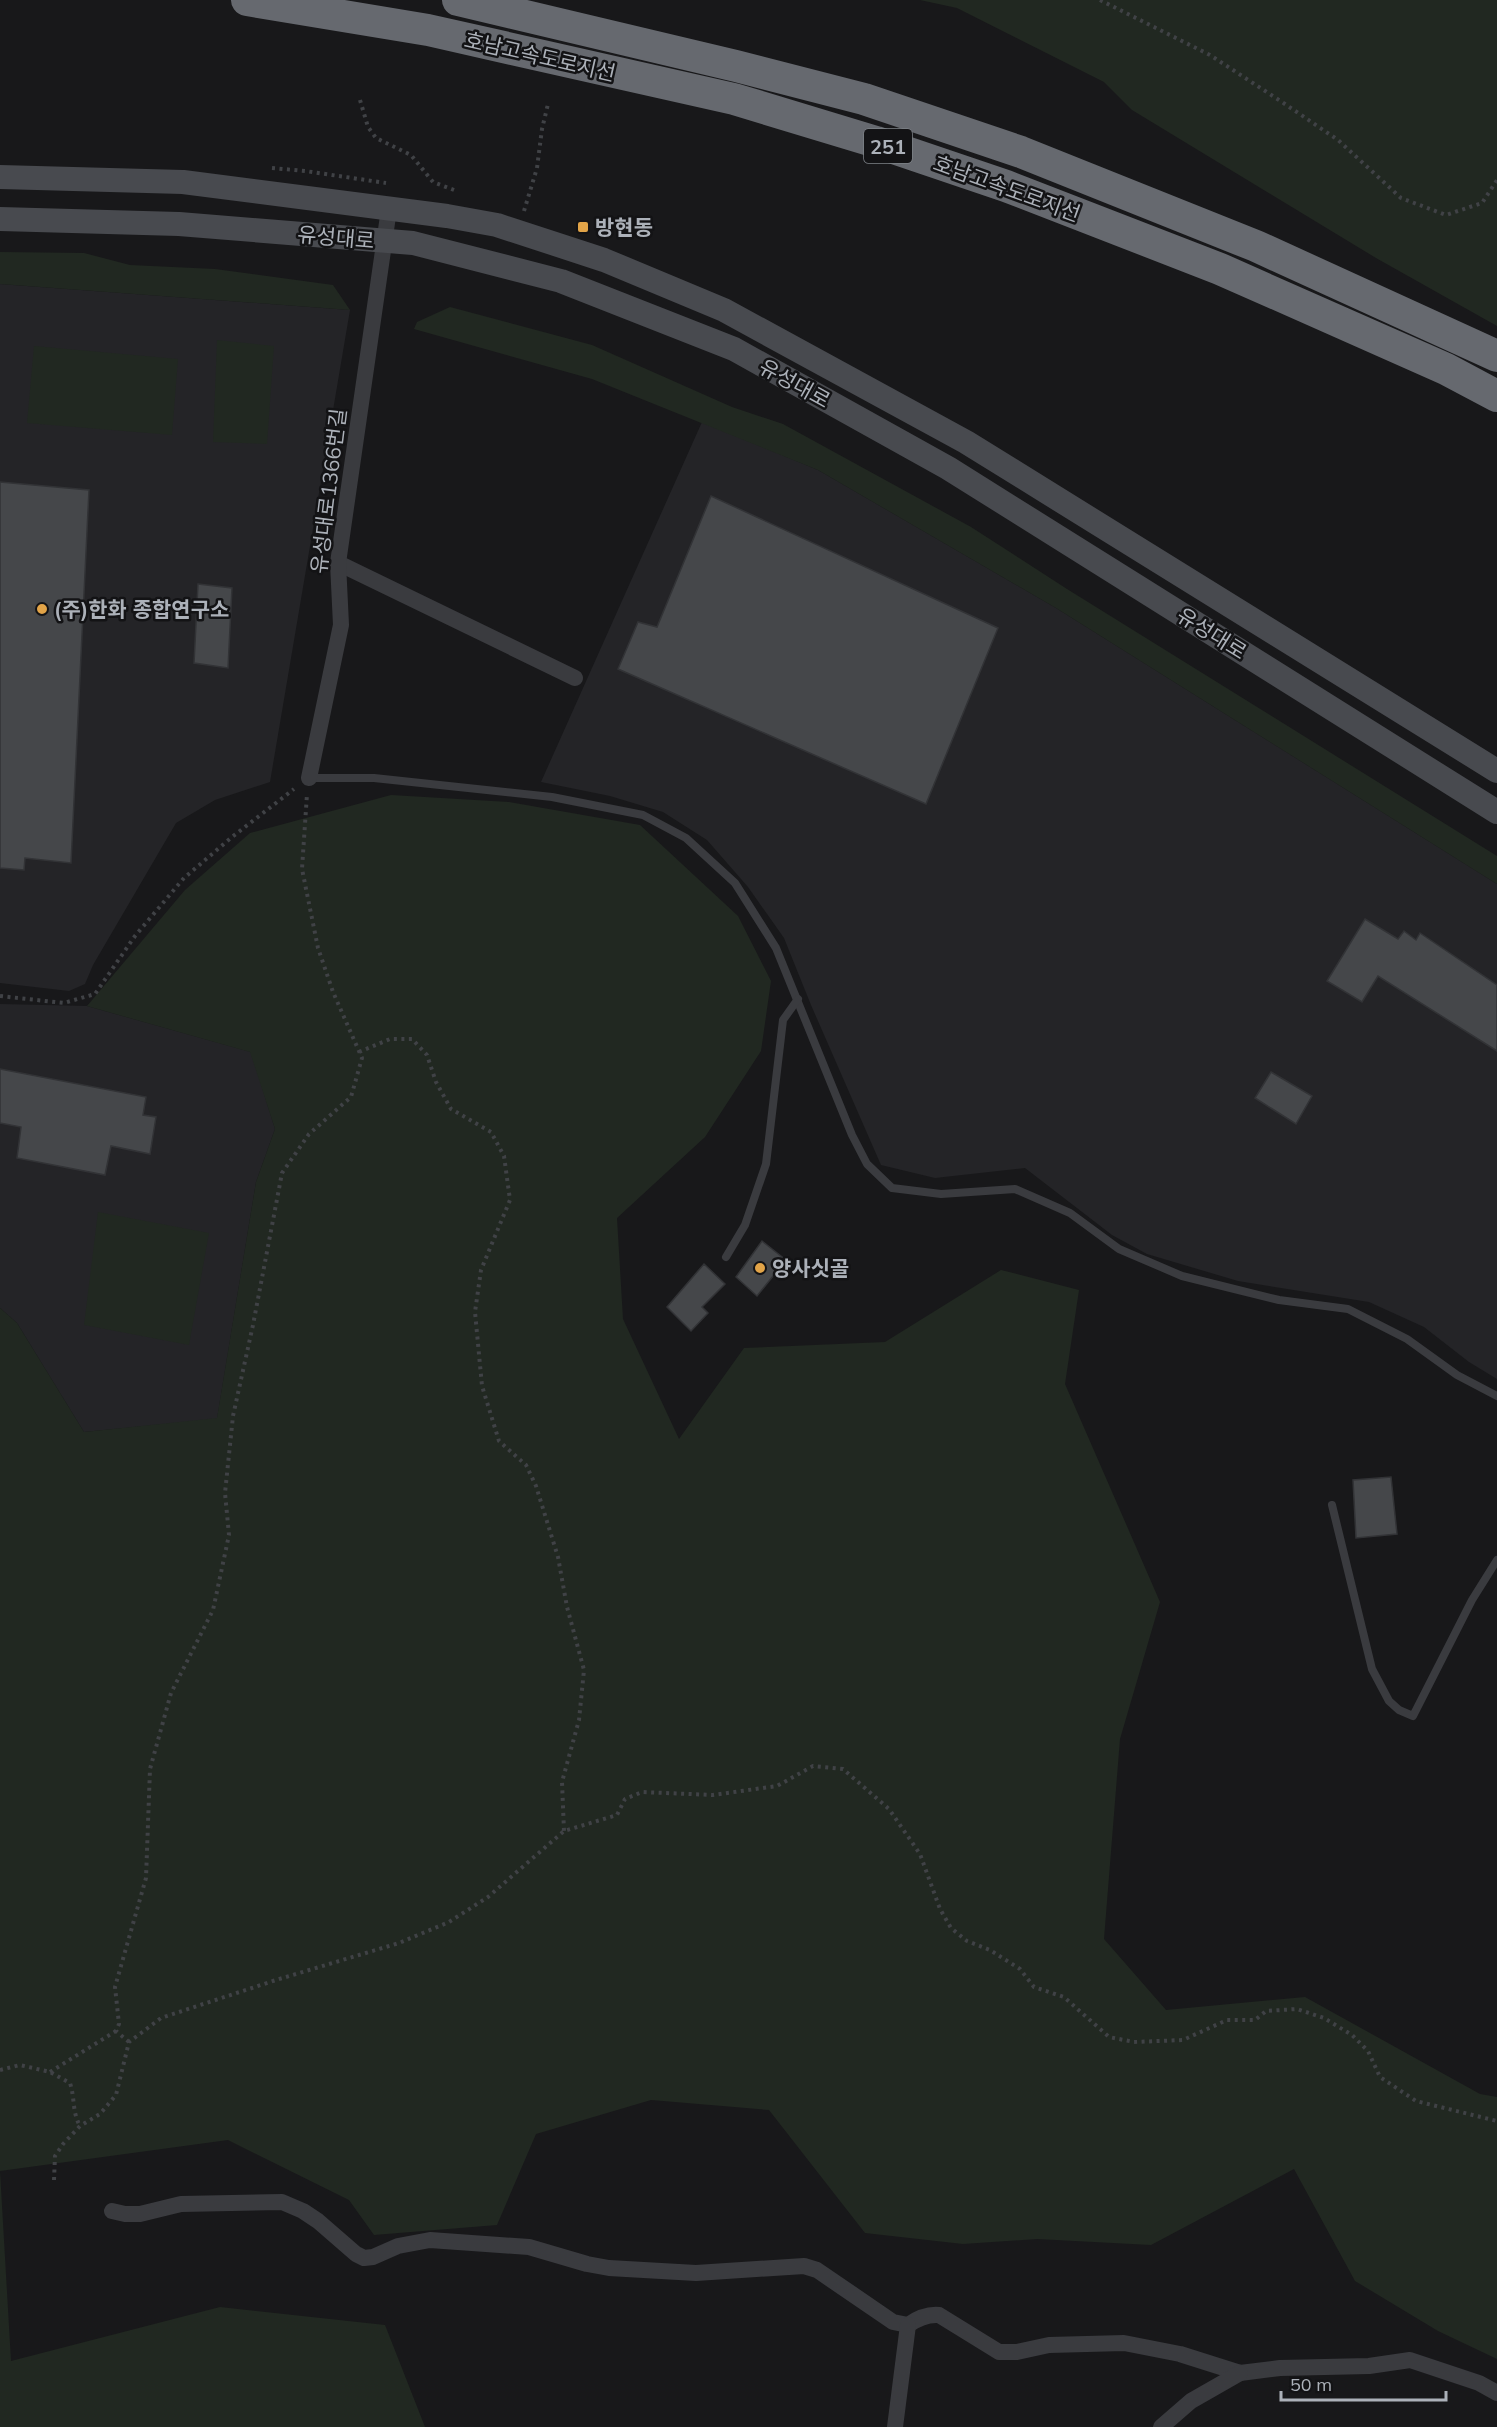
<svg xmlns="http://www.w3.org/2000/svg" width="1497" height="2427" font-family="Mulish,'Noto Sans KR',sans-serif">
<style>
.built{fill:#242427}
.green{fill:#212821}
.building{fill:#45474a;stroke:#323336;stroke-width:1.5}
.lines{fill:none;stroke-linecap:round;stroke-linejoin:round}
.path{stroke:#404246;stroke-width:4;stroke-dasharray:3 4.5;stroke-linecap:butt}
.service{stroke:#3a3b3f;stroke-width:8}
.minor{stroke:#3a3b3f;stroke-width:16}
.secondary{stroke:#484a4f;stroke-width:24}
.motorway{stroke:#66696f;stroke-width:32}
.poi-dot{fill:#e2a448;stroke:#131315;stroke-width:2}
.labels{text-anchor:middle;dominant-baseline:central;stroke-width:5;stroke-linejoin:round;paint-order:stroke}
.shield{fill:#131315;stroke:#7e8288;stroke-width:1.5}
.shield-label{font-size:20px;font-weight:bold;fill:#acb1b9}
.street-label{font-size:21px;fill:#acb1b9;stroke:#131315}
.poi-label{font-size:21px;font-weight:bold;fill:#acb1b9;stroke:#131315;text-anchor:start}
</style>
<rect width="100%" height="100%" fill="#18181a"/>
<g class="built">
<polygon points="0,284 350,310 270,782 215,800 176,823 93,965 85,984 69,991 0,983"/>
<polygon points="702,422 818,470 1056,608 1497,884 1497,1379 1469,1362 1424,1327 1369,1302 1238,1281 1147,1254 1112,1235 1025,1168 935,1178 881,1165 811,1005 784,938 748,887 707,840 663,812 610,796 541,782"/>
<polygon points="0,1004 87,1006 251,1052 275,1129 256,1182 217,1419 84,1432 17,1323 0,1308"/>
</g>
<g class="green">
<polygon points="920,0 1497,0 1497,326 1376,258 1132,110 1104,82 957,8"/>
<polygon points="0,252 84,253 130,265 215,269 333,285 350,310 0,284"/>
<polygon points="450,307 592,345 732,407 783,424 971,527 1067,589 1497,856 1497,884 1056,608 818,470 592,379 414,329 417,322"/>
<polygon points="217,340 274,346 267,444 213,442"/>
<polygon points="34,346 178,359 172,435 27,423"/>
<polygon points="391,795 509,802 640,825 738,916 771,981 761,1051 705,1137 617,1218 623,1319 679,1439 744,1348 885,1342 1001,1270 1079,1290 1065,1384 1160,1602 1120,1739 1104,1939 1166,2010 1305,1997 1480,2094 1497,2097 1497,2359 1438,2331 1355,2281 1294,2169 1151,2245 1037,2239 963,2244 865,2233 769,2110 651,2100 536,2134 497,2225 374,2235 349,2200 228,2140 0,2171 11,2361 220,2307 385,2325 425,2427 0,2427 0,1308 17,1323 84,1432 217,1418 256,1182 275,1129 250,1052 87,1006 185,890 250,833"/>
<polygon points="98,1212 209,1233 189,1345 84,1325"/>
</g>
<g class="building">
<polygon points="0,482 89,490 71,863 25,858 24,870 0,868"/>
<polygon points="711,496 998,628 926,804 618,669 638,622 657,627"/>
<polygon points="198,584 232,588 228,668 194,663"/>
<polygon points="1365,919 1398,939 1404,931 1416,940 1420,933 1497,985 1497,1051 1378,976 1362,1002 1327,981"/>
<polygon points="0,1069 146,1097 143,1115 156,1117 150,1154 111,1146 105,1175 17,1158 21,1127 0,1123"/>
<polygon points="1271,1072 1312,1096 1296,1124 1255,1098"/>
<polygon points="762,1241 786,1260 757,1296 736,1277"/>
<polygon points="704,1264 725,1284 702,1307 708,1313 691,1331 667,1307"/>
<polygon points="1391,1477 1397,1534 1356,1538 1353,1480"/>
</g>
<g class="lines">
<g class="path">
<polyline points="1100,0 1210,55 1282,102 1338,140 1401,198 1446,215 1482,203 1497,180"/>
<polyline points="360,100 368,127 376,138 411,155 433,182 454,190"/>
<polyline points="272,168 305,171 386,183"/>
<polyline points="524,211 537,168 542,129 548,104"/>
<polyline points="0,996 64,1003 95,994 135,936 184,878 232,837 294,789"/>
<polyline points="359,1052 390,1039 412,1039 427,1055 436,1082 451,1109 491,1132 504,1156 510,1200 481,1270 475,1312 482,1386 499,1441 526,1465 536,1486 558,1557 567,1607 584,1670 579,1720 562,1782 564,1831"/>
<polyline points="129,2042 116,2031 119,2024 115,1987 146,1878 150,1769 171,1693 213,1610 229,1535 225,1493 233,1416 253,1325 282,1173 309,1134 351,1097 362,1058 333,992 318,948 302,869 307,794"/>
<path d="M0,2070L20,2065L50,2072L70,2083C75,2098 72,2112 80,2126"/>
<polyline points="50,2072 116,2031"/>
<polyline points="54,2180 55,2156 63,2144 80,2126 100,2114 116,2095 129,2042 161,2018 276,1980 399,1943 449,1922 488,1897 564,1831 617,1815 625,1799 642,1792 713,1795 777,1786 813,1766 843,1769 889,1809 920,1854 940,1909 951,1928 967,1941 990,1950 1020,1969 1034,1987 1064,1997 1109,2037 1134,2042 1183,2040 1227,2020 1255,2020 1266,2011 1297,2009 1324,2018 1352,2035 1368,2051 1380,2077 1416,2101 1497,2121"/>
</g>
<g class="service">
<polyline points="309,778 374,778 552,797 643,815 686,838 735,883 776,948 852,1135 867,1164 892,1188 941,1194 1015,1189 1070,1213 1119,1249 1182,1276 1279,1300 1348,1309 1407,1339 1457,1375 1497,1396"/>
<polyline points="726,1257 745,1225 766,1164 783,1020 798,999"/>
<polyline points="1332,1505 1372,1669 1389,1701 1399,1710 1413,1716 1472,1600 1497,1560"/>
</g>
<g class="minor">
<polyline points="338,563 575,678"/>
<polyline points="309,778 341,625 338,563 389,209"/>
<path d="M112,2211L125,2214H140L181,2204L282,2202L303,2211L318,2221L356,2254L364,2258L373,2257L398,2246L430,2240L529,2247L587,2264L609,2268L696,2273L804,2266L817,2270L893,2322L908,2325C918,2318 927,2314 939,2315L999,2352H1017L1049,2345L1124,2343L1180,2354L1240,2373L1280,2368L1369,2366L1410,2360L1479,2383L1497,2393"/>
<polyline points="895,2427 908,2325"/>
<polyline points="1161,2427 1191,2401 1240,2373"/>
</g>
<g class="secondary">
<polyline points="0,177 183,182 447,216 497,225 604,260 724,310 966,442 1497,771"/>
<polyline points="0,219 179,224 413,243 561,281 734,349 948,468 1497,812"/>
</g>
<g class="motorway">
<polyline points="247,0 428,30 734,99 876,142 1006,186 1220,269 1446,369 1497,396"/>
<polyline points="458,0 736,66 864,99 1021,152 1256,246 1497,356"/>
</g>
</g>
<g class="poi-dot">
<rect x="577" y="221" width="12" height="12" rx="3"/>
<circle cx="42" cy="609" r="6"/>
<circle cx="760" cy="1268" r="6"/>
</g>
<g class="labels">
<rect class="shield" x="864" y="129" width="48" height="34" rx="4.5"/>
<g class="shield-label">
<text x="888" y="146">251</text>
</g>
<g class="street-label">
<text transform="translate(540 56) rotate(13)">호남고속도로지선</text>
<text transform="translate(1007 188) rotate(20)">호남고속도로지선</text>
<text transform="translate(336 237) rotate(5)">유성대로</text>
<text transform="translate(795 383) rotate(29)">유성대로</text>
<text transform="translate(328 491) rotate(-83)">유성대로1366번길</text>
<text transform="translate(1212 633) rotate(32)">유성대로</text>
</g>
<g class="poi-label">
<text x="595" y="227">방현동</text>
<text x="54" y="609">(주)한화 종합연구소</text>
<text x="772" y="1268">양사싯골</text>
</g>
</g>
<path d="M1281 2391v9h165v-9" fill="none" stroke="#acb1b9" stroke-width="3"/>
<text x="1290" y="2391" font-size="18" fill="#acb1b9" stroke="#131315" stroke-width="4.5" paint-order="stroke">50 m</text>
</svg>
